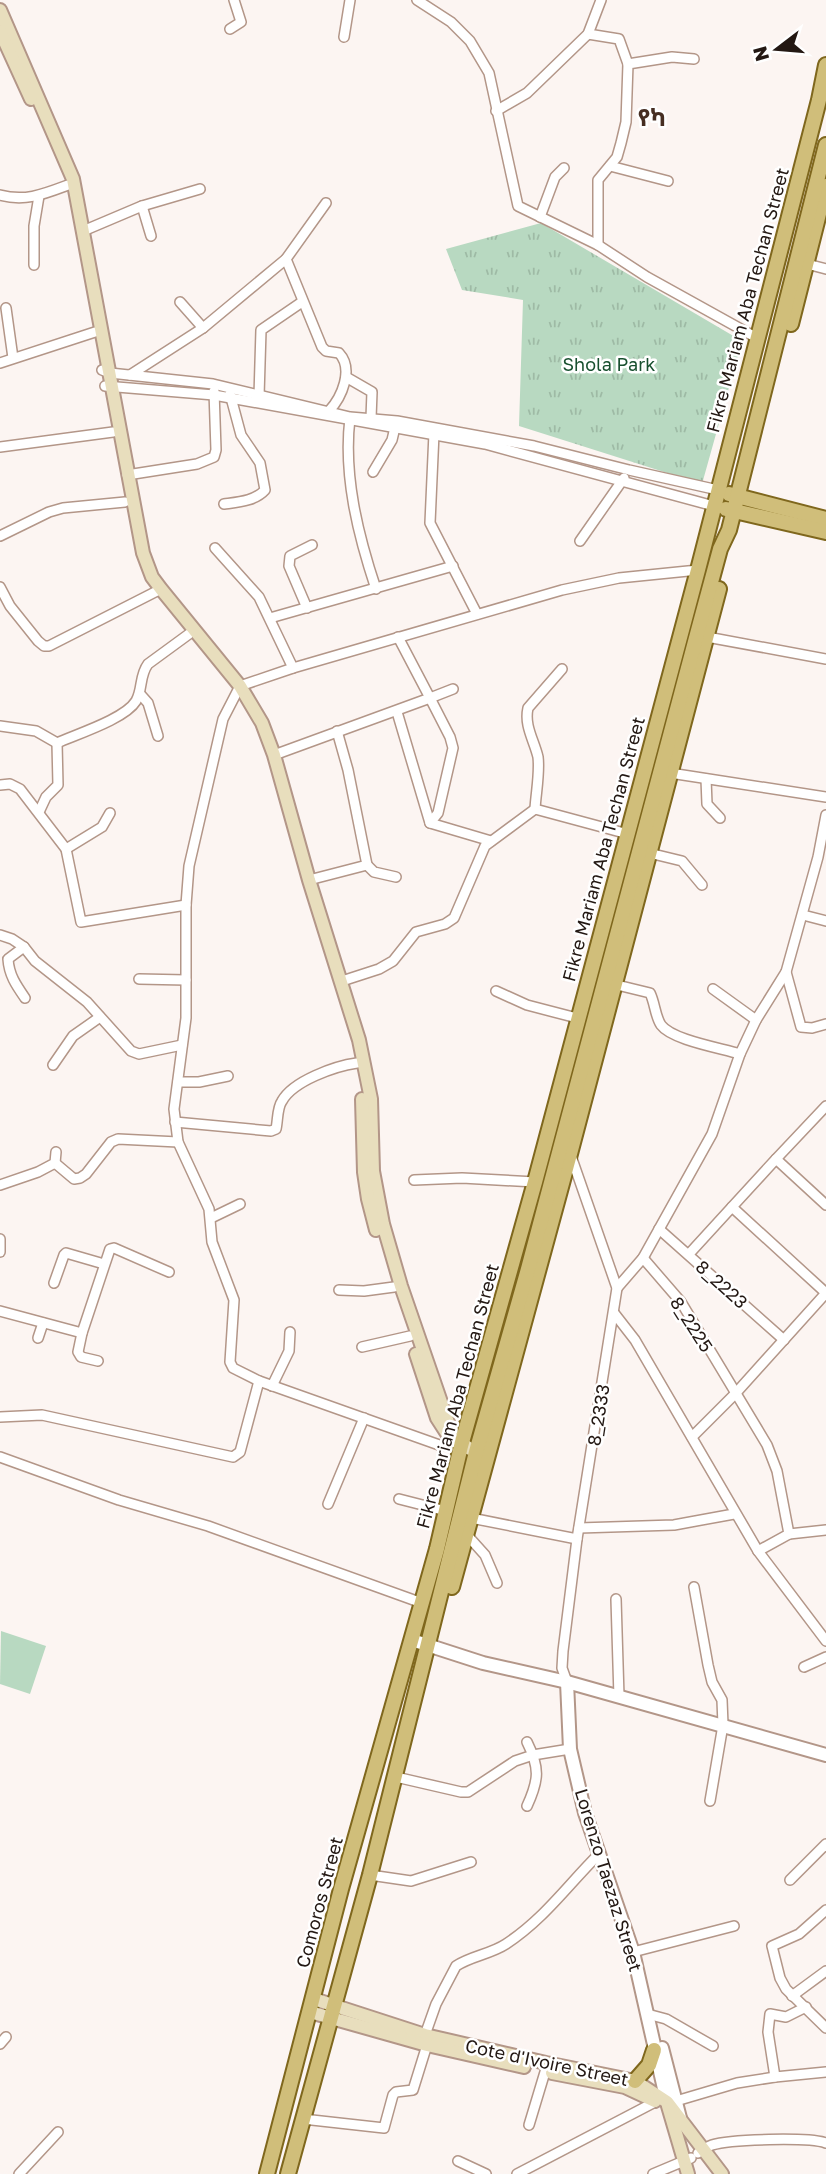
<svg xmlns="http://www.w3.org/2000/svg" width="826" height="2174" font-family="'Golos Text','Noto Sans Ethiopic',sans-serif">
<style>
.park{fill:url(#park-tufts)}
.garden{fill:#b8d9c1}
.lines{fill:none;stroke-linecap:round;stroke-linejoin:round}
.minor-casing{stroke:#b39688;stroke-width:12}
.tertiary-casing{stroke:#b39688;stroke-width:16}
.secondary-casing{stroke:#b39688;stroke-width:16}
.primary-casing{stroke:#7f671d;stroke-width:18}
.minor{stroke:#fff;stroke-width:9}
.tertiary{stroke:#fff;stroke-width:12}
.secondary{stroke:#e8debd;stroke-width:12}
.primary{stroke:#d0be7a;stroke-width:14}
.labels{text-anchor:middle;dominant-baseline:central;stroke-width:5;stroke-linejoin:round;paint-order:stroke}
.street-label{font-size:18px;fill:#231813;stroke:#fff}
.park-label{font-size:18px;fill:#18502f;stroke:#fff}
.district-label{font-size:24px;font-weight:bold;fill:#462e22;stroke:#fff}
</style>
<defs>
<pattern id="park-tufts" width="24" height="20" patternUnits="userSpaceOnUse" patternTransform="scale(1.75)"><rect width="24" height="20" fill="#b8d9c1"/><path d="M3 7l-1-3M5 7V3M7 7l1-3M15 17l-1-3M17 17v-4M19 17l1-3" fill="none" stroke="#9ebaa5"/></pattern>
</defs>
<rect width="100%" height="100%" fill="#fcf5f2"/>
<polygon class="park" points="541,223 742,341 702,484 519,426 523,300 462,290 446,249"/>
<polygon class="garden" points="1,1631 46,1646 30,1694 0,1684"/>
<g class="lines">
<g class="minor-casing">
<g id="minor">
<polyline points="417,0 451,22 470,41 489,73 518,206 598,245 647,277 757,338"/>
<polyline points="230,29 241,22 234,0"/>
<polyline points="588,34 619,39 628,64"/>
<polyline points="344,37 350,0"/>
<polyline points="496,111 527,93 588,34 601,0"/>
<polyline points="610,166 668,181"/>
<path d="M0,195C25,202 44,194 68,185"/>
<path d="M326,203L286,259L322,347L326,351L339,353C354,369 342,397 329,411"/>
<polyline points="142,206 151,236"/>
<polyline points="540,217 555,177 564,168"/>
<polyline points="83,231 142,206 200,189"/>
<polyline points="598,245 598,180 617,157 621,143 626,122 628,64 672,57 694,59"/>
<polyline points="807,264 826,269"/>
<polyline points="34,265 34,226 39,196"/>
<polyline points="180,302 203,328"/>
<polyline points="6,308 13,358"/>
<polyline points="0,363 95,332"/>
<polyline points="102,370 110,373 213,384 350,417 397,421 534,446 629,470 718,490"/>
<polyline points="130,375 203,328 286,259"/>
<polyline points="346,377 372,392 371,418"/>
<polyline points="105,386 214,395 485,444 714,506"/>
<polyline points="259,396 261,330 302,302"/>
<path d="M350,418C343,475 358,535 376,589"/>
<polyline points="434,433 430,523 477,614"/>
<polyline points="0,447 113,432"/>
<polyline points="373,472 392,440 396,423"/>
<polyline points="127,475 197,464 214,457 216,450 214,391"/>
<path d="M224,504C239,502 255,501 265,490L260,463L241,435L230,394"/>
<polyline points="0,536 49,512 63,508 125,502"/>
<polyline points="580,541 624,478"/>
<polyline points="215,548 259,597 293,668"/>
<polyline points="0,587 10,606 38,641 44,646 49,646 161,589"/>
<polyline points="307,608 289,566 290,556 312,545"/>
<polyline points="270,618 453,566"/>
<polyline points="707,637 826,659"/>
<polyline points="140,694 148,703 158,736"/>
<polyline points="397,712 430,823 491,841"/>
<polyline points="0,726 36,731 57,743"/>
<path d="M57,743C77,734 125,719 136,701C143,689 139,676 148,664L189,634"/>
<polyline points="274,755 430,698 398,637"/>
<polyline points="670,773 826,797"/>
<polyline points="706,779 707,804 720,818"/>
<polyline points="0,785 10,784 20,789 66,849 81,922 186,905"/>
<path d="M535,809C536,792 540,773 538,757C534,740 524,726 528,708L562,669"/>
<polyline points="39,812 46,797 58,785 57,743"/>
<polyline points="430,823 438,813 453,748 450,737 430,698 453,689"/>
<polyline points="66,849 102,827 110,813"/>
<polyline points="649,853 682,861 702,885"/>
<polyline points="367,865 374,872 396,877"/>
<polyline points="309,880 367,865 348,770 337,731"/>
<polyline points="803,915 826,921"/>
<polyline points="0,935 12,939 24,947 35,961 87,1002 131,1051 139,1054 182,1045"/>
<path d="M24,947L8,959C9,975 16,985 25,998"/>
<polyline points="786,972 801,1027 812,1028 826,1024"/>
<polyline points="139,979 186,980"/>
<polyline points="342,981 379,969 393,961 416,932 445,924 454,918 485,846 535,809 628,834"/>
<path d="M613,984L650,993C655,1003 655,1016 661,1025C672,1040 721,1048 740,1054"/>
<polyline points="713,989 756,1020"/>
<polyline points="496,991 527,1005 577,1018"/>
<polyline points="53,1065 73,1036 100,1017"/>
<polyline points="178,1082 199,1082 228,1076"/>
<path d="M175,1122L271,1131L276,1129C278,1120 277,1108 282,1101C293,1081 335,1066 357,1063"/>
<polyline points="776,1159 826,1106"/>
<polyline points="55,1163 74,1179 80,1178 86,1174 111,1142 118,1139 178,1142"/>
<polyline points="414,1180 462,1178 535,1182"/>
<polyline points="0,1185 38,1172 55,1163 56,1152"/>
<polyline points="211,1218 240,1204"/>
<polyline points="659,1229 784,1340"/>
<polyline points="0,1239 0,1252"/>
<polyline points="689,1254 732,1207"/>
<polyline points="643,1258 681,1302 767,1445 777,1471 789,1534 758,1551"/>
<polyline points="54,1283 64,1255 66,1253 104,1264"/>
<polyline points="617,1288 643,1258 712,1134 740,1054 756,1020 786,972 818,857 826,815"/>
<polyline points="339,1290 364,1291 394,1287"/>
<polyline points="826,1293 732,1207 776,1159 826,1205"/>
<polyline points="0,1311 82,1333"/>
<polyline points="614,1313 635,1340 758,1551 826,1641"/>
<polyline points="38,1338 43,1323"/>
<polyline points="362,1347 410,1336"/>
<polyline points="98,1361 81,1357 78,1352 82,1333 110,1249 114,1248 169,1272"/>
<polyline points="272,1386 289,1351 290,1332"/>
<polyline points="0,1417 42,1415 233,1457 240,1452 259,1381"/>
<polyline points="692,1437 735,1394 826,1293"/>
<polyline points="455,1442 442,1446 259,1381 233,1368 230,1362 234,1300 212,1242 209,1209 178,1142 174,1109 186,1018 186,905 189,866 223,719 240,686 293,668 562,590 619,578 698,570"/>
<polyline points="0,1457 119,1500 208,1526 422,1603"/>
<polyline points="399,1499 446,1511"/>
<polyline points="328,1504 364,1418"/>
<polyline points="471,1518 577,1539"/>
<polyline points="579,1528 674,1525 734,1514"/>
<polyline points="789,1534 826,1530"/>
<polyline points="467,1535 485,1555 497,1583"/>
<polyline points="694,1587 708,1665 712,1682 722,1700 723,1725 710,1801"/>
<polyline points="616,1599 619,1697"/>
<polyline points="804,1667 826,1657"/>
<polyline points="567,1682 562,1668 563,1651 577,1539 617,1288 571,1156"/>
<path d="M527,1742C540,1768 539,1780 527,1806"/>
<polyline points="396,1777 461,1792 468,1792 515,1761 533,1755 570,1749"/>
<polyline points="370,1875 411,1881 471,1862"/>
<polyline points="790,1880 826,1844"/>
<polyline points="826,1910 799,1934 772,1946 780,1978 786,1989 826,2028"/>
<polyline points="633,1952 734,1926"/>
<polyline points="792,1996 826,1971"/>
<polyline points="651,2015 666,2019 713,2046"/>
<path d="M425,2035L436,2004L456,1966C471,1956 491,1954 506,1944C544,1919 567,1886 598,1855"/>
<polyline points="0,2044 6,2037"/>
<polyline points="775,2077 768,2032 770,2014 786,2017 806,2007"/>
<polyline points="676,2101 737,2083 775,2077 826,2072"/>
<polyline points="303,2119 384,2128 393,2095 396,2092 413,2090 427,2045"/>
<polyline points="529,2125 545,2072"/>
<path d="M698,2153C702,2150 706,2147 712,2145C730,2139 809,2137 826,2143"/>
<polyline points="458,2161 486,2174"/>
<polyline points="19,2174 58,2132"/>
<polyline points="517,2174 655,2102"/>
<polyline points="653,2174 691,2158"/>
</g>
</g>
<g class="tertiary-casing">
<g id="tertiary">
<polyline points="418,1642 483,1663 567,1682 826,1755"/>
<polyline points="567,1682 570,1749 585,1813 633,1952 667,2102"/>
<polyline points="662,2048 680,2118"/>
</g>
</g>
<g class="secondary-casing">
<g id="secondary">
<polyline points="0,10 73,179 143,553 152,577 161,589 240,686 262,723 274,755 309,880 359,1040 371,1099 373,1171 383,1224 401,1286 453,1437 470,1449"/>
<polyline points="0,31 31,99"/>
<polyline points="362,1099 364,1172 368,1199 376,1230"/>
<polyline points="416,1354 437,1418 448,1435"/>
<polyline points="314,1999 425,2035 546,2063 635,2081 667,2102 722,2174"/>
<polyline points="310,2012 427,2045 524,2067"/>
<polyline points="552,2073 625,2087 655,2101"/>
<polyline points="668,2106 688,2174"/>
</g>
</g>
<g class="primary-casing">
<g id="primary">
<polyline points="791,324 826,186"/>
<polyline points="729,494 826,519"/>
<polyline points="726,509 826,532"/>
<polyline points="452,1587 570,1154 719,589"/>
<polyline points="635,2081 649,2065 654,2050"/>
<polyline points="267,2174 341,1889 437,1549 461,1446 535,1182 698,570 819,100 826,65"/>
<polyline points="288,2174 370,1875 476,1452 528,1269 697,634 720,549 729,530 826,145"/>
</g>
</g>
<use href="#minor" class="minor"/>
<use href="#tertiary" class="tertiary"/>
<use href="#secondary" class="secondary"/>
<use href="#primary" class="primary"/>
</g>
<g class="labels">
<g class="street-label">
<text transform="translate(747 300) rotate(-75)">Fikre Mariam Aba Techan Street</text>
<text transform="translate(603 849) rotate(-75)">Fikre Mariam Aba Techan Street</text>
<text transform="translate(722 1284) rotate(42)">8_2223</text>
<text transform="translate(692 1324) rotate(57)">8_2225</text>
<text transform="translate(457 1396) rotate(-75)">Fikre Mariam Aba Techan Street</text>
<text transform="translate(598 1415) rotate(-81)">8_2333</text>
<text transform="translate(609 1880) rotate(73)">Lorenzo Taezaz Street</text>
<text transform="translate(319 1902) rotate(-75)">Comoros Street</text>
<text transform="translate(547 2062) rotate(12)">Cote d'Ivoire Street</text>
</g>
<g class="park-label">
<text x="609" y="364">Shola Park</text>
</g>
<g class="district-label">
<text x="652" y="116">የካ</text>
</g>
</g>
<g transform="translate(777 49) rotate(254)" stroke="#ffffff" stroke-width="5" paint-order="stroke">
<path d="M0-5L12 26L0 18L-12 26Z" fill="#231813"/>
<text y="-10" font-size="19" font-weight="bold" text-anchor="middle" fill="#231813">N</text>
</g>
</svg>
